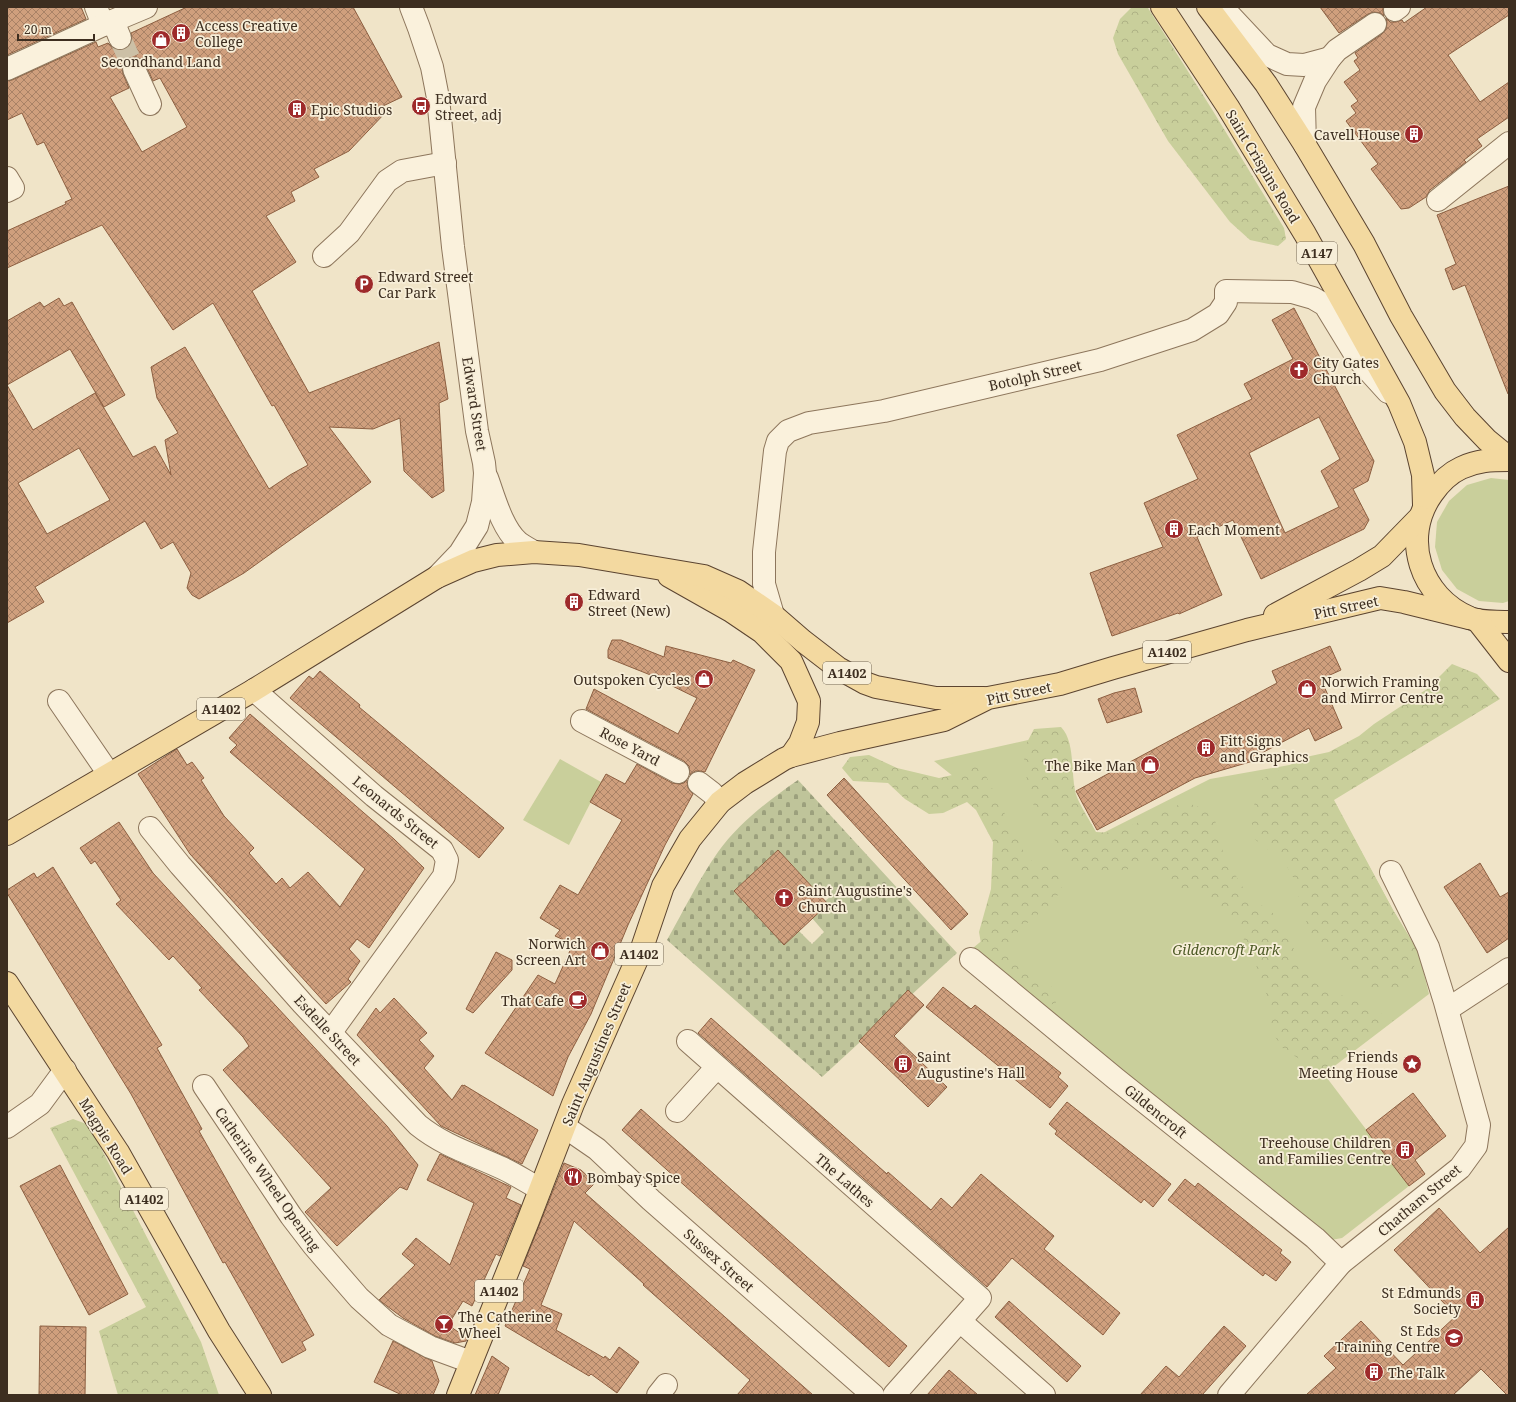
<svg xmlns="http://www.w3.org/2000/svg" width="1516" height="1402" font-family="'Noto Serif',serif">
<style>
.green{fill:#c9cf9b}
.forest{fill:url(#forest-crowns)}
.cemetery{fill:url(#cemetery-stones);fill-rule:evenodd}
.building{fill:url(#building-cross-hatch);stroke:#8d5f41;fill-rule:evenodd}
.lines{fill:none;stroke-linecap:round;stroke-linejoin:round}
.minor-tunnel{stroke:#ccc0a6;stroke-width:22;stroke-dasharray:22 11;stroke-linecap:butt}
.minor-casing{stroke:#8d765c;stroke-width:24}
.tertiary-casing{stroke:#8d765c;stroke-width:24}
.primary-casing{stroke:#5b4430;stroke-width:24}
.minor{stroke:#faf1dc;stroke-width:22}
.tertiary{stroke:#faf1dc;stroke-width:22}
.primary{stroke:#f3d9a0;stroke-width:22}
.labels{text-anchor:middle;dominant-baseline:central;stroke-width:3.5;stroke-linejoin:round;paint-order:stroke}
.shield{fill:#f7eed8;stroke:#756857;stroke-width:1}
.shield-label{font-size:13px;font-weight:bold;fill:#3d2e20}
.poi-label{font-size:14px;fill:#3d2e20;stroke:#f7eed8;text-anchor:start}
.street-label{font-size:14px;fill:#3d2e20;stroke:#f7eed8}
.park-label{font-size:14px;font-style:italic;fill:#4d5a26;stroke:#f7eed8}
</style>
<defs>
<pattern id="forest-crowns" width="20" height="18" patternUnits="userSpaceOnUse"><rect width="20" height="18" fill="#c9cf9b"/><path d="M2 6a3 3 0 1 1 6 0M12 15a3 3 0 1 1 6 0" fill="none" stroke="#aeb285"/></pattern>
<pattern id="cemetery-stones" width="16" height="16" patternUnits="userSpaceOnUse"><rect width="16" height="16" fill="#bfc49a"/><path d="M2 7V4a2 2 0 0 1 4 0v3zM10 15v-3a2 2 0 0 1 4 0v3z" fill="#9ca07d"/></pattern>
<pattern id="building-cross-hatch" width="8" height="8" patternUnits="userSpaceOnUse"><rect width="8" height="8" fill="#cf9f7d"/><path d="M0 0l8 8M0 8l8-8" fill="none" stroke="#a98266"/></pattern>
</defs>
<rect width="100%" height="100%" fill="#f0e4c8"/>
<g class="green">
<polygon points="1491,478 1509,480 1509,601 1503,603 1479,601 1457,589 1442,570 1435,547 1437,522 1449,501 1467,485"/>
<polygon points="1037,738 1071,825 1101,834 1210,779 1323,759 1333,800 1393,910 1419,953 1429,994 1324,1074 1409,1186 1342,1238 1331,1240 973,948 1009,918 1047,896 973,792 934,761"/>
<polygon points="560,759 601,782 569,845 523,820"/>
</g>
<g class="forest">
<polygon points="1132,7 1148,8 1213,111 1284,228 1286,239 1278,246 1250,240 1230,222 1168,141 1118,54 1113,38 1120,19"/>
<polygon points="1452,664 1477,674 1500,699 1334,800 1393,910 1419,953 1407,986 1377,992 1349,972 1315,944 1301,908 1295,881 1285,863 1252,837 1252,812 1262,779 1306,757 1329,752 1359,736 1374,724 1427,689"/>
<path d="M1061,727C1075,741 1071,772 1075,790C1076,800 1091,822 1096,832L1114,833L1185,802L1213,812L1224,856L1248,896L1274,914L1287,938L1316,984L1366,1006L1394,1020L1324,1073L1284,1050L1268,1026L1271,1007L1256,965L1233,917L1212,898L1195,892L1171,887L1146,865L1112,873L1076,871L1054,839L1029,797L1023,750L1034,729Z"/>
<path d="M869,755L897,768L939,778L961,773L975,764L984,772L1025,854L1035,864L1049,867L1058,874L1062,888C1053,906 1038,913 1024,926C1017,932 1012,939 1006,945L1014,961L1052,987L1056,1003L1046,1006L983,955L979,932L991,889L993,842L976,810L967,802L943,813L929,814L905,799L888,783L853,781L842,768L850,757Z"/>
<polygon points="73,1119 89,1125 201,1342 219,1395 118,1395 99,1331 146,1307 50,1128"/>
</g>
<path class="cemetery" d="M798,780L957,953L822,1077L667,940C684,910 699,879 718,852C739,823 769,800 798,780ZM778,850L814,889L820,884L831,896L825,901L828,904L812,918L824,932L812,944L799,931L784,945L734,891Z"/>
<g class="building">
<polygon points="7,7 81,7 86,19 7,55"/>
<path d="M187,7H353L402,97L383,106L386,112L349,151L314,169L319,177L291,192L295,201L266,216L296,262L252,291L309,393L439,342L448,399L439,403L444,491L432,498L404,471L400,418L373,429L329,427L371,482L244,573L199,599L192,595L187,588L191,573L173,542L161,549L145,521L35,587L44,602L7,623V321L40,302L44,307L59,298L64,306L72,302L125,395L104,407L70,349L7,385L33,430L95,393L133,457L155,446L171,475L165,440L178,433L157,398L151,367L185,347L269,489L290,475L308,465L274,405L272,406L213,303L173,330L102,225L7,268V231L66,204L65,202L72,199L44,142L37,145L22,113L7,120V81L12,80L96,42L98,47L108,43L113,48L118,50H124L130,46L132,40L131,33ZM135,57L141,59L145,63L153,81L160,78L187,127L142,152L110,97L129,88L123,74L122,67L124,62L128,58ZM79,448L110,500L47,534L18,483Z"/>
<polygon points="1320,7 1383,7 1383,12 1384,16 1380,13 1374,12 1368,14 1339,33"/>
<polygon points="1427,7 1509,7 1509,15 1448,55 1480,102 1509,82 1509,117 1477,139 1482,146 1464,160 1466,162 1430,190 1426,197 1409,208 1401,209 1371,169 1378,164 1346,121 1356,113 1351,106 1358,101 1344,82 1360,70 1354,61 1358,58 1355,53 1382,34 1386,29 1387,23 1386,18 1390,22 1396,22 1402,20 1404,23"/>
<polygon points="1509,186 1509,394 1508,394 1465,285 1453,290 1445,269 1456,264 1437,215"/>
<path d="M1294,308L1374,461L1368,481L1353,489L1369,520L1364,529L1261,579L1233,520L1197,537L1222,595L1179,614L1178,613L1112,636L1090,573L1163,547L1144,503L1198,479L1177,435L1252,399L1244,384L1293,359L1272,320ZM1319,417L1340,459L1321,471L1339,507L1285,533L1249,453Z"/>
<polygon points="612,640 621,640 664,657 666,646 731,663 733,660 755,670 705,772 700,771 695,771 690,775 689,766 684,761 586,709 594,689 678,734 697,698 658,679 658,678 608,658 608,650"/>
<polygon points="1330,646 1341,670 1321,679 1342,728 1315,741 1309,728 1258,755 1260,759 1195,778 1097,830 1076,791 1277,683 1272,671"/>
<polygon points="320,671 360,705 359,707 504,828 479,858 290,698 309,676 313,679"/>
<polygon points="1135,688 1142,712 1107,723 1098,699 1114,693"/>
<polygon points="250,714 394,839 424,868 369,948 357,939 349,949 360,961 348,979 351,982 326,1004 190,854 138,774 177,749 187,765 192,762 204,778 201,780 224,816 254,848 249,853 276,884 282,878 290,888 308,872 340,907 365,869 230,752 237,745 229,738"/>
<polygon points="637,764 672,783 679,784 684,783 687,780 688,788 693,794 665,845 628,925 591,1014 568,1057 553,1096 485,1053 538,975 555,984 573,944 555,936 560,930 540,918 560,885 578,895 622,820 590,802 606,774 625,784"/>
<polygon points="844,778 968,914 951,930 827,795"/>
<polygon points="119,822 153,873 387,1126 418,1165 407,1190 400,1187 337,1246 305,1212 331,1188 223,1070 249,1046 243,1037 199,990 202,988 173,956 169,960 116,904 121,900 95,861 91,864 80,848"/>
<polygon points="778,850 828,904 784,945 734,891"/>
<polygon points="1480,863 1500,897 1509,892 1509,938 1487,953 1444,887"/>
<polygon points="53,867 162,1045 157,1048 202,1129 199,1131 314,1335 302,1342 306,1350 282,1363 225,1262 223,1263 131,1094 7,893 7,890 34,873 37,878"/>
<polygon points="496,952 512,960 512,970 473,1013 466,1009"/>
<polygon points="943,987 971,1009 975,1005 1061,1073 1058,1077 1068,1086 1050,1108 926,1007"/>
<polygon points="908,990 924,1005 894,1036 947,1087 928,1107 859,1041"/>
<polygon points="394,998 427,1033 419,1040 434,1056 424,1068 452,1100 462,1085 464,1086 464,1085 538,1130 522,1164 441,1126 357,1035 376,1008 380,1013"/>
<polygon points="711,1018 887,1174 888,1172 931,1210 941,1198 952,1208 981,1174 1054,1236 1044,1249 1120,1313 1103,1335 1012,1258 987,1287 698,1033"/>
<polygon points="1413,1093 1446,1136 1415,1160 1425,1174 1409,1186 1366,1130"/>
<polygon points="1067,1102 1171,1184 1153,1207 1144,1199 1141,1203 1055,1134 1057,1131 1049,1124"/>
<polygon points="641,1109 907,1346 889,1367 622,1130"/>
<polygon points="440,1154 511,1187 506,1198 521,1205 500,1256 496,1254 472,1306 463,1301 448,1325 467,1338 466,1341 455,1343 435,1336 403,1318 379,1300 415,1265 402,1254 416,1238 450,1265 474,1203 427,1180"/>
<polygon points="564,1163 581,1170 595,1183 585,1193 813,1395 737,1395 750,1380 643,1285 644,1284 574,1221 541,1305 562,1314 556,1330 604,1358 605,1356 610,1360 619,1347 639,1362 617,1393 591,1374 589,1376 505,1326 530,1269 523,1266"/>
<polygon points="60,1165 128,1294 89,1315 20,1186"/>
<polygon points="1185,1179 1195,1187 1198,1183 1282,1250 1280,1253 1291,1262 1276,1281 1265,1273 1263,1276 1168,1200"/>
<polygon points="1439,1208 1480,1253 1509,1227 1509,1395 1507,1395 1481,1369 1453,1395 1306,1395 1336,1368 1324,1356 1361,1321 1403,1365 1456,1316 1394,1250"/>
<polygon points="1009,1301 1081,1366 1067,1382 995,1317"/>
<polygon points="40,1326 86,1327 85,1395 39,1395"/>
<polygon points="1224,1326 1246,1346 1202,1395 1140,1395 1166,1366 1179,1377"/>
<polygon points="393,1341 432,1361 439,1381 433,1395 402,1395 374,1382"/>
<polygon points="492,1356 509,1368 498,1395 475,1395"/>
<polygon points="949,1370 978,1395 927,1395"/>
</g>
<g class="lines">
<polyline class="minor-tunnel" points="120,38 134,69"/>
<g class="minor-casing">
<g id="minor">
<polyline points="96,7 103,25"/>
<polyline points="1222,7 1267,55 1287,64 1304,65 1330,58"/>
<polyline points="1395,10 1399,7"/>
<polyline points="113,21 120,38"/>
<polyline points="134,69 150,104"/>
<polyline points="1305,145 1304,107 1315,81 1330,58 1337,50 1375,24"/>
<polyline points="7,178 13,188 7,191"/>
<polyline points="1438,200 1509,143"/>
<polyline points="324,256 349,233 387,181 402,171 445,163"/>
<polyline points="773,615 764,584 764,552 775,451 778,441 788,431 809,423 884,411 1100,360 1192,330 1218,314 1226,302 1226,291 1292,292 1313,298 1325,305 1358,359 1388,392"/>
<polyline points="254,690 374,796 442,850 447,860 444,876 331,1032"/>
<polyline points="59,701 109,774"/>
<polyline points="582,721 678,772"/>
<polyline points="699,783 712,793 720,802"/>
<path d="M150,828L180,865L303,1004L418,1125C444,1146 472,1154 502,1168C515,1174 527,1182 540,1189"/>
<polyline points="971,959 1116,1079 1315,1238 1341,1263"/>
<polyline points="1448,1009 1509,969"/>
<polyline points="688,1041 980,1298 894,1395"/>
<polyline points="204,1086 291,1216 314,1246 359,1298 389,1325 430,1347 471,1362"/>
<polyline points="677,1111 717,1067"/>
<polyline points="7,1127 40,1104 65,1070"/>
<polyline points="565,1127 597,1149 651,1200 873,1395"/>
<polyline points="960,1321 1044,1395"/>
<polyline points="658,1395 666,1385"/>
<polyline points="1229,1395 1341,1263 1460,1168 1476,1146 1479,1125 1445,1002 1428,947 1391,872"/>
</g>
</g>
<g class="tertiary-casing">
<g id="tertiary">
<polyline points="411,7 419,28 432,67 438,98 453,247 477,431 484,463 485,473 483,502 477,526 460,553 437,577"/>
<polyline points="7,69 103,25 146,7"/>
<path d="M487,478C494,497 502,528 518,542C523,546 529,549 534,552"/>
</g>
</g>
<g class="primary-casing">
<g id="primary">
<polyline points="1162,7 1228,107 1305,234 1399,403 1415,442 1423,475 1424,505"/>
<polyline points="1208,7 1266,84 1305,145 1364,244 1401,316 1445,391 1465,417 1487,440 1509,458"/>
<path d="M1509,460C1491,460 1478,460 1461,468C1450,473 1439,484 1432,494C1401,538 1420,597 1470,618C1481,623 1496,621 1509,622"/>
<polyline points="669,576 731,611 762,632 791,661 809,701 808,722 800,743 791,756"/>
<polyline points="1275,615 1359,570 1382,556 1420,517"/>
<polyline points="1477,620 1509,661"/>
<polyline points="7,834 254,690 437,577 473,561 497,555 534,552 579,555 704,576 738,591 773,615 803,641 838,668 865,683 876,687 936,698 984,698"/>
<polyline points="7,983 118,1152 219,1331 260,1395"/>
<polyline points="458,1395 528,1221 573,1104 642,948 663,886 690,839 720,802 745,783 784,759 791,756 840,743 944,720 988,698 1060,684 1113,668 1247,630 1380,598 1404,602 1469,618"/>
</g>
</g>
<use href="#minor" class="minor"/>
<use href="#tertiary" class="tertiary"/>
<use href="#primary" class="primary"/>
</g>
<defs>
<g id="building-disc" transform="scale(1)"><circle r="9.5" fill="#9e2a2b" stroke="#f7eed8"/><path d="M-4-6H4V6H1V3H-1V6H-4ZM-2.5-4.3h1.7v1.8h-1.7ZM.8-4.3h1.7v1.8H.8ZM-2.5-1h1.7V.8h-1.7ZM.8-1h1.7V.8H.8Z" fill="#fff"/></g>
<g id="shop-disc" transform="scale(1)"><circle r="9.5" fill="#9e2a2b" stroke="#f7eed8"/><path d="M-5-2.5h2.3a2.7 3.5 0 0 1 5.4 0H5L5.5 6h-11ZM-1.5-2.5h3a1.5 2.3 0 0 0-3 0Z" fill="#fff"/></g>
<g id="bus-disc" transform="scale(1)"><circle r="9.5" fill="#9e2a2b" stroke="#f7eed8"/><path d="M-5-6H5V4H4V6H2V4H-2V6H-4V4H-5ZM-3.5-4V0h7V-4ZM-3.5 1.2v1.5H-2V1.2ZM2 1.2v1.5H3.5V1.2Z" fill="#fff"/></g>
<g id="parking-disc" transform="scale(1)"><circle r="9.5" fill="#9e2a2b" stroke="#f7eed8"/><path d="M-3.5-5.5H1a3.5 3.5 0 0 1 0 7H-1V5.5H-3.5ZM-1-3.4V-.6H.8a1.4 1.4 0 0 0 0-2.8Z" fill="#fff"/></g>
<g id="church-disc" transform="scale(1)"><circle r="9.5" fill="#9e2a2b" stroke="#f7eed8"/><path d="M-1.2-6h2.4v3.5h3.3v2.4h-3.3V6h-2.4V-.1h-3.3v-2.4h3.3Z" fill="#fff"/></g>
<g id="cafe-disc" transform="scale(1)"><circle r="9.5" fill="#9e2a2b" stroke="#f7eed8"/><path d="M-5.5-4.5H6V0H3Q3 3.5 0 3.5H-2.5Q-5.5 3.5-5.5 0ZM3-3.2v2h1.7v-2ZM-6 4.5H4V6H-6Z" fill="#fff"/></g>
<g id="sight-disc" transform="scale(1)"><circle r="9.5" fill="#9e2a2b" stroke="#f7eed8"/><path d="M0-6L1.8-2.2L6-1.7L2.9 1.2L3.7 5.4L0 3.3L-3.7 5.4L-2.9 1.2L-6-1.7L-1.8-2.2Z" fill="#fff"/></g>
<g id="restaurant-disc" transform="scale(1)"><circle r="9.5" fill="#9e2a2b" stroke="#f7eed8"/><path d="M-5-6h1v4h1v-4h1v4h1v-4h1v5L-1.5 .5V6h-2V.5L-5-1ZM5-6V6H3V1.5H1.5Q1.5-4 5-6Z" fill="#fff"/></g>
<g id="bar-disc" transform="scale(1)"><circle r="9.5" fill="#9e2a2b" stroke="#f7eed8"/><path d="M-6-5H6L.8 .8V4.5H3.5V6h-7V4.5H-.8V.8Z" fill="#fff"/></g>
<g id="university-disc" transform="scale(1)"><circle r="9.5" fill="#9e2a2b" stroke="#f7eed8"/><path d="M0-5L7-2L0 1L-7-2ZM-4 1L0 2.5L4 1V4Q0 6-4 4Z" fill="#fff"/></g>
</defs>
<g fill-rule="evenodd">
<use href="#building-disc" x="181" y="33"/>
<use href="#shop-disc" x="161" y="40"/>
<use href="#bus-disc" x="421" y="106"/>
<use href="#building-disc" x="297" y="109"/>
<use href="#building-disc" x="1414" y="134"/>
<use href="#parking-disc" x="364" y="284"/>
<use href="#church-disc" x="1299" y="370"/>
<use href="#building-disc" x="1174" y="529"/>
<use href="#building-disc" x="574" y="602"/>
<use href="#shop-disc" x="704" y="679"/>
<use href="#shop-disc" x="1307" y="689"/>
<use href="#building-disc" x="1206" y="748"/>
<use href="#shop-disc" x="1150" y="765"/>
<use href="#church-disc" x="784" y="898"/>
<use href="#shop-disc" x="600" y="951"/>
<use href="#cafe-disc" x="578" y="1000"/>
<use href="#building-disc" x="903" y="1064"/>
<use href="#sight-disc" x="1412" y="1064"/>
<use href="#building-disc" x="1405" y="1150"/>
<use href="#restaurant-disc" x="573" y="1177"/>
<use href="#building-disc" x="1475" y="1300"/>
<use href="#bar-disc" x="444" y="1324"/>
<use href="#university-disc" x="1454" y="1338"/>
<use href="#building-disc" x="1374" y="1372"/>
</g>
<g class="labels">
<g class="shield">
<rect x="1297" y="242" width="40" height="22" rx="3"/>
<rect x="1143" y="641" width="48" height="22" rx="3"/>
<rect x="823" y="662" width="48" height="22" rx="3"/>
<rect x="197" y="698" width="48" height="22" rx="3"/>
<rect x="615" y="943" width="48" height="22" rx="3"/>
<rect x="120" y="1188" width="48" height="22" rx="3"/>
<rect x="475" y="1280" width="48" height="22" rx="3"/>
</g>
<g class="shield-label">
<text x="1317" y="253">A147</text>
<text x="1167" y="652">A1402</text>
<text x="847" y="673">A1402</text>
<text x="221" y="709">A1402</text>
<text x="639" y="954">A1402</text>
<text x="144" y="1199">A1402</text>
<text x="499" y="1291">A1402</text>
</g>
<g class="poi-label">
<text x="195" y="25">Access Creative<tspan x="195" dy="16">College</tspan></text>
<text x="161" y="61" text-anchor="middle">Secondhand Land</text>
<text x="435" y="98">Edward<tspan x="435" dy="16">Street, adj</tspan></text>
<text x="311" y="109">Epic Studios</text>
<text x="1400" y="134" text-anchor="end">Cavell House</text>
<text x="378" y="276">Edward Street<tspan x="378" dy="16">Car Park</tspan></text>
<text x="1313" y="362">City Gates<tspan x="1313" dy="16">Church</tspan></text>
<text x="1188" y="529">Each Moment</text>
<text x="588" y="594">Edward<tspan x="588" dy="16">Street (New)</tspan></text>
<text x="690" y="679" text-anchor="end">Outspoken Cycles</text>
<text x="1321" y="681">Norwich Framing<tspan x="1321" dy="16">and Mirror Centre</tspan></text>
<text x="1220" y="740">Fitt Signs<tspan x="1220" dy="16">and Graphics</tspan></text>
<text x="1136" y="765" text-anchor="end">The Bike Man</text>
<text x="798" y="890">Saint Augustine's<tspan x="798" dy="16">Church</tspan></text>
<text x="586" y="943" text-anchor="end">Norwich<tspan x="586" dy="16">Screen Art</tspan></text>
<text x="564" y="1000" text-anchor="end">That Cafe</text>
<text x="917" y="1056">Saint<tspan x="917" dy="16">Augustine's Hall</tspan></text>
<text x="1398" y="1056" text-anchor="end">Friends<tspan x="1398" dy="16">Meeting House</tspan></text>
<text x="1391" y="1142" text-anchor="end">Treehouse Children<tspan x="1391" dy="16">and Families Centre</tspan></text>
<text x="587" y="1177">Bombay Spice</text>
<text x="1461" y="1292" text-anchor="end">St Edmunds<tspan x="1461" dy="16">Society</tspan></text>
<text x="458" y="1316">The Catherine<tspan x="458" dy="16">Wheel</tspan></text>
<text x="1440" y="1330" text-anchor="end">St Eds<tspan x="1440" dy="16">Training Centre</tspan></text>
<text x="1388" y="1372">The Talk</text>
</g>
<g class="street-label">
<text transform="translate(1263 166) rotate(59)">Saint Crispins Road</text>
<text transform="translate(1035 375) rotate(-13)">Botolph Street</text>
<text transform="translate(475 404) rotate(81)">Edward Street</text>
<text transform="translate(1346 607) rotate(-12)">Pitt Street</text>
<text transform="translate(1019 693) rotate(-12)">Pitt Street</text>
<text transform="translate(630 746) rotate(28)">Rose Yard</text>
<text transform="translate(396 812) rotate(39)">Leonards Street</text>
<text transform="translate(328 1030) rotate(47)">Esdelle Street</text>
<text transform="translate(596 1054) rotate(-67)">Saint Augustines Street</text>
<text transform="translate(1156 1111) rotate(39)">Gildencroft</text>
<text transform="translate(106 1136) rotate(58)">Magpie Road</text>
<text transform="translate(268 1179) rotate(55)">Catherine Wheel Opening</text>
<text transform="translate(845 1180) rotate(41)">The Lathes</text>
<text transform="translate(1419 1200) rotate(-40)">Chatham Street</text>
<text transform="translate(719 1260) rotate(41)">Sussex Street</text>
</g>
<g class="park-label">
<text x="1226" y="949">Gildencroft Park</text>
</g>
</g>
<rect width="1516" height="1402" fill="none" stroke="#3d2e20" stroke-width="16"/>
<path d="M18 34v6h76v-6" fill="none" stroke="#3d2e20" stroke-width="2"/>
<text x="24" y="34" font-size="12" fill="#3d2e20" stroke="#f7eed8" stroke-width="3" paint-order="stroke">20 m</text>
</svg>
